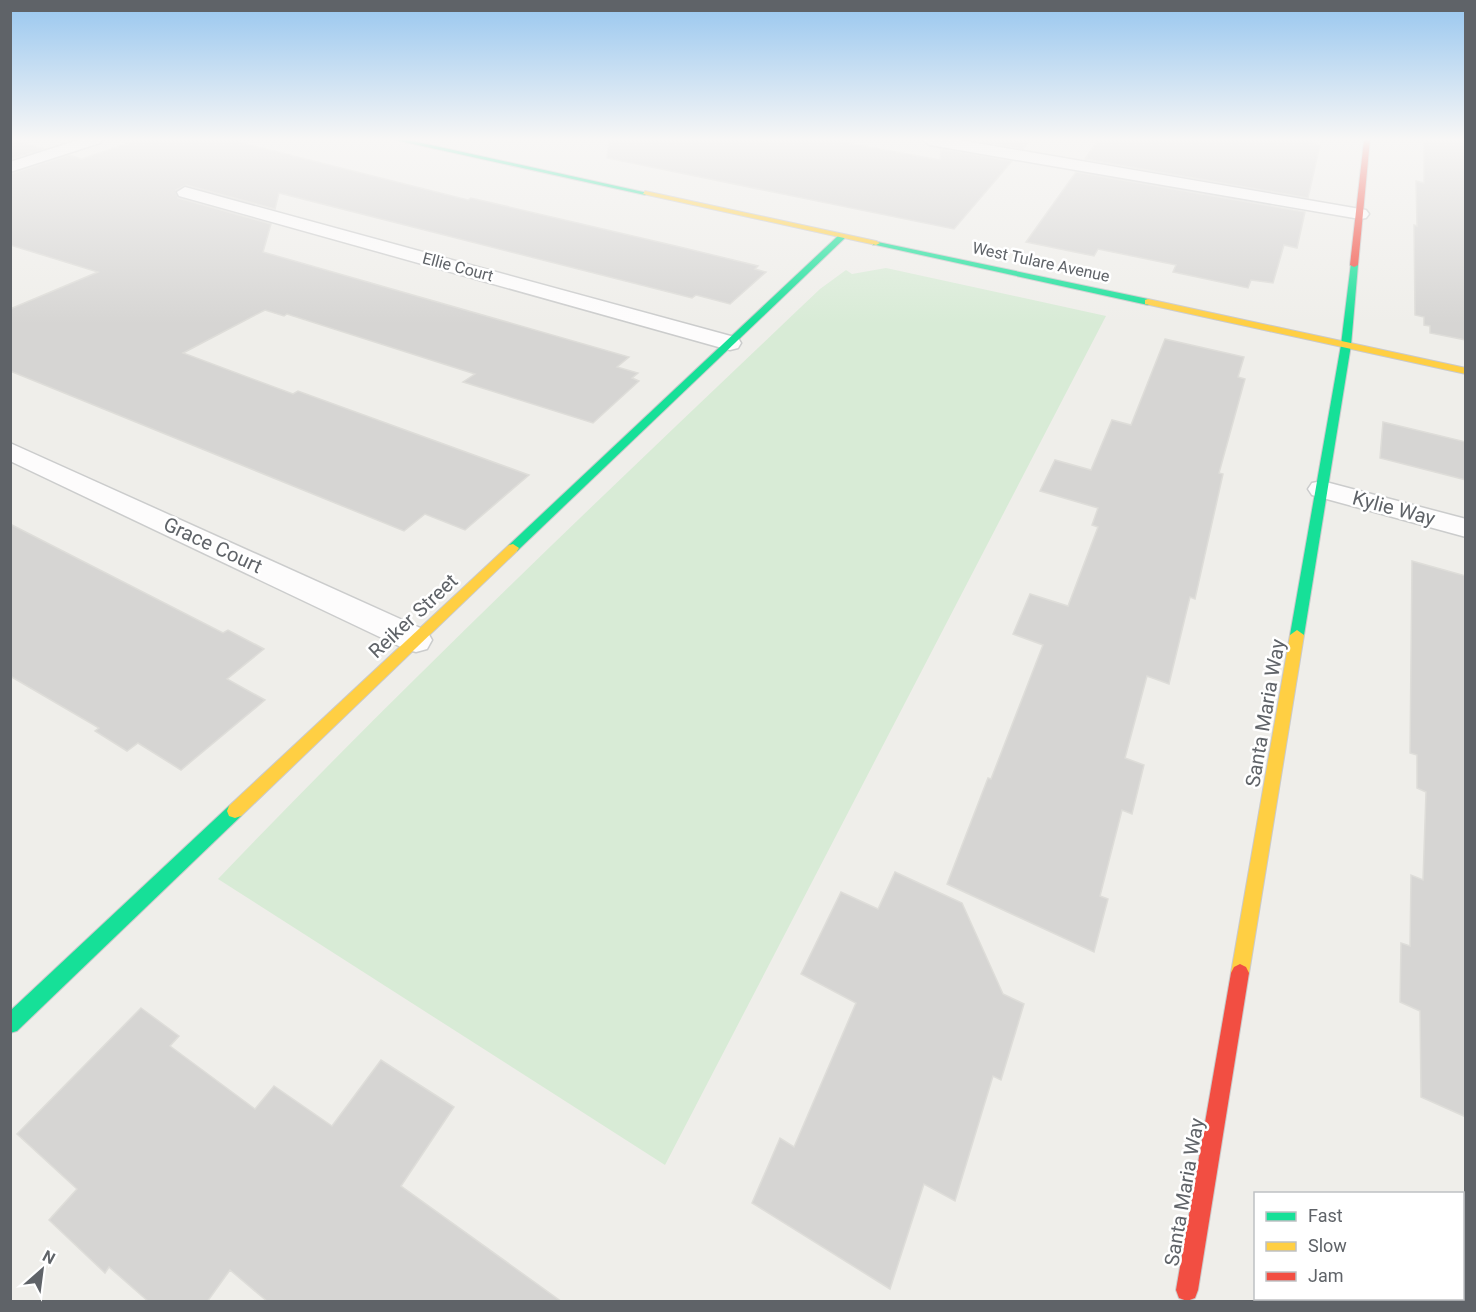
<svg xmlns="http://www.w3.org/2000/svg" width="1476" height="1312" font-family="Roboto,sans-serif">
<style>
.green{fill:#d8ebd6}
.building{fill:#d6d5d3;stroke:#deddd9;stroke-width:1.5}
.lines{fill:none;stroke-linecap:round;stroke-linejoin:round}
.street-casing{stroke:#cbcccc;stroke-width:3}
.fast-casing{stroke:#cacacb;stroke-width:2}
.slow-casing{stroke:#cacacb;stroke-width:2}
.jam-casing{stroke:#cacacb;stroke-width:2}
.street{fill:#fdfcfc;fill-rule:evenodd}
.fast{fill:#16e098;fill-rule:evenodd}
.slow{fill:#ffcf43;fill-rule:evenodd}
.jam{fill:#f24e42;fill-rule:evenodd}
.labels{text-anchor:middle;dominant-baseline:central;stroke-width:5;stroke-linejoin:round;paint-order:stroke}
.far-street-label{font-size:16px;fill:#5f6368;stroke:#fff}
.street-label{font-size:20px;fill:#5f6368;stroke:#fff}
</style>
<rect width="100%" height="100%" fill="#efeeea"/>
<path class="green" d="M886,268L1106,316L665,1165L218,879C412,676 616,483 820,289L846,270L852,274Z"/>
<g class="building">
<polygon points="10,140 14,140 44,149 10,159"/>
<polygon points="137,140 230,140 468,200 471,198 680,247 758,266 755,269 766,272 730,304 696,295 692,298 279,193 275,209 186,185 176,190 178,198 271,224 263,252 629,357 617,367 638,373 632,378 639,381 593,423 463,382 475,374 287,314 284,316 265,310 183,353 293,394 298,391 529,475 465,530 425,514 404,531 10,371 10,309 98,272 10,245 10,174 69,155 82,159"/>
<polygon points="609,140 831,140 940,160 941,149 1012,161 954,229 607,158"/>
<polygon points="975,140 1030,140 1023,149"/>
<polygon points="1098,140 1313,140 1312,143 1320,145 1308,198 1085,159"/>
<polygon points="1424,140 1466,140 1466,340 1430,333 1430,326 1424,325 1424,317 1415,315 1414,225 1417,226 1416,181 1424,183"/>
<polygon points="1076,172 1305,212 1297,248 1284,245 1273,283 1251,280 1248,288 1173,272 1176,265 1098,249 1094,256 1026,242"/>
<polygon points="1165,339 1244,357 1238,377 1245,379 1219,473 1223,474 1195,599 1190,597 1169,684 1147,676 1125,758 1144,765 1132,814 1122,810 1100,896 1108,899 1094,952 947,884 988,778 991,779 1043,645 1013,634 1030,594 1068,606 1098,527 1092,525 1098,508 1040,491 1055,460 1091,470 1112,420 1131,425"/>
<polygon points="1383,422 1466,442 1466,480 1380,458"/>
<polygon points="10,524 223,633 228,630 264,649 227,679 265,700 181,770 138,743 127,751 95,731 99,728 10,676"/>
<polygon points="1412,561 1466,576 1466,1117 1421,1097 1420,1011 1400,1002 1401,943 1410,946 1411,875 1423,880 1426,792 1417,788 1417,755 1410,753"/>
<polygon points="895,872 962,903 1003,994 1024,1004 1001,1080 993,1076 955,1201 924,1184 890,1289 752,1203 780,1138 794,1147 856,1003 801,974 841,892 878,909"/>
<polygon points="141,1008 179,1036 170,1046 255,1109 274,1086 332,1126 381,1060 454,1107 401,1186 562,1302 268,1302 230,1270 207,1302 149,1302 109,1267 105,1273 49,1220 77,1189 17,1134"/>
</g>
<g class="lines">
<g class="street-casing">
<g id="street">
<polygon points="78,140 102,140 100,143 10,172 10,162"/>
<polygon points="923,140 959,140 1360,209 1366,210 1369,214 1366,218 1360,219 930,145"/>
<polygon points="185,187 738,338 741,343 738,348 730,350 722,348 179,196 177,192"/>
<polygon points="10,443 427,631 432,640 427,649 416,652 405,649 10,461"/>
<polygon points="1322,481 1466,519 1466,537 1312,495 1308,489 1312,483"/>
</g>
</g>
<g class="fast-casing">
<g id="fast">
<polygon points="395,140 408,140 648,193 645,195"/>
<polygon points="840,234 847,236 517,551 509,551 507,548 509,545"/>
<polygon points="873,241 1148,299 1152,302 1148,305 876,245 873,245"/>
<polygon points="1351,263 1358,265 1351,345 1304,635 1297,640 1290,635 1341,345"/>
<polygon points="235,804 241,806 243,811 241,816 17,1031 10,1033 10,1011 229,806"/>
</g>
</g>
<g class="slow-casing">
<g id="slow">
<polygon points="645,191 876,241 880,243 876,245 643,194"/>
<polygon points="1148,299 1466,368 1466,374 1145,304 1145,300"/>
<polygon points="513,544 519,548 517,551 241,816 235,818 229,816 227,811 229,806 509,545"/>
<polygon points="1297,630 1304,635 1249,973 1246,979 1240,982 1234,979 1231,973 1290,635"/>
</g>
</g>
<g class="jam-casing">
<g id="jam">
<polygon points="1364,140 1370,140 1358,265 1354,267 1350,265"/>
<polygon points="1240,964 1246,967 1249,973 1198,1290 1195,1298 1187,1301 1179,1298 1176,1290 1231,973 1234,967"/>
</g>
</g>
<use href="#street" class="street"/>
<use href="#fast" class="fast"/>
<use href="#slow" class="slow"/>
<use href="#jam" class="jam"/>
</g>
<linearGradient id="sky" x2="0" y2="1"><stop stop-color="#97c6ef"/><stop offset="0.43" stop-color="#f8f7f6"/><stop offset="1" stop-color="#f8f7f6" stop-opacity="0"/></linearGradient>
<rect width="1476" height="324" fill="url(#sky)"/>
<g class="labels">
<g class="far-street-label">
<text transform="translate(1041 262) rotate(12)">West Tulare Avenue</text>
<text transform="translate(458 267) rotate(15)">Ellie Court</text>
</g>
<g class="street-label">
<text transform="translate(1394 508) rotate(15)">Kylie Way</text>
<text transform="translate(213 545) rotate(25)">Grace Court</text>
<text transform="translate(413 616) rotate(-43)">Reiker Street</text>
<text transform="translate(1265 713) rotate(-80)">Santa Maria Way</text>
<text transform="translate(1184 1192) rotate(-80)">Santa Maria Way</text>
</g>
</g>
<rect width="1476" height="1312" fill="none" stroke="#5f6368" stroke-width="24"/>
<rect x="1254" y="1192" width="210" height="108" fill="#ffffff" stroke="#bfc1c3" stroke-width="1.5"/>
<rect x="1266" y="1212" width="30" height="9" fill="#16e098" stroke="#bfc1c3" stroke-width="1.5"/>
<text x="1308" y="1222" font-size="18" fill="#5f6368">Fast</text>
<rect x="1266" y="1242" width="30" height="9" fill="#ffcf43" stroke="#bfc1c3" stroke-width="1.5"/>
<text x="1308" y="1252" font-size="18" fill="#5f6368">Slow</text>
<rect x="1266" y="1272" width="30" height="9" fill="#f24e42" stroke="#bfc1c3" stroke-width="1.5"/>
<text x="1308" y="1282" font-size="18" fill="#5f6368">Jam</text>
<g transform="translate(42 1270) rotate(28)" stroke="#ffffff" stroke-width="4.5" paint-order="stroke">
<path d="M0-4.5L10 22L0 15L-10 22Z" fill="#5f6368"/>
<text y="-9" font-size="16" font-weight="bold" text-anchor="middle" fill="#5f6368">N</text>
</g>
</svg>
